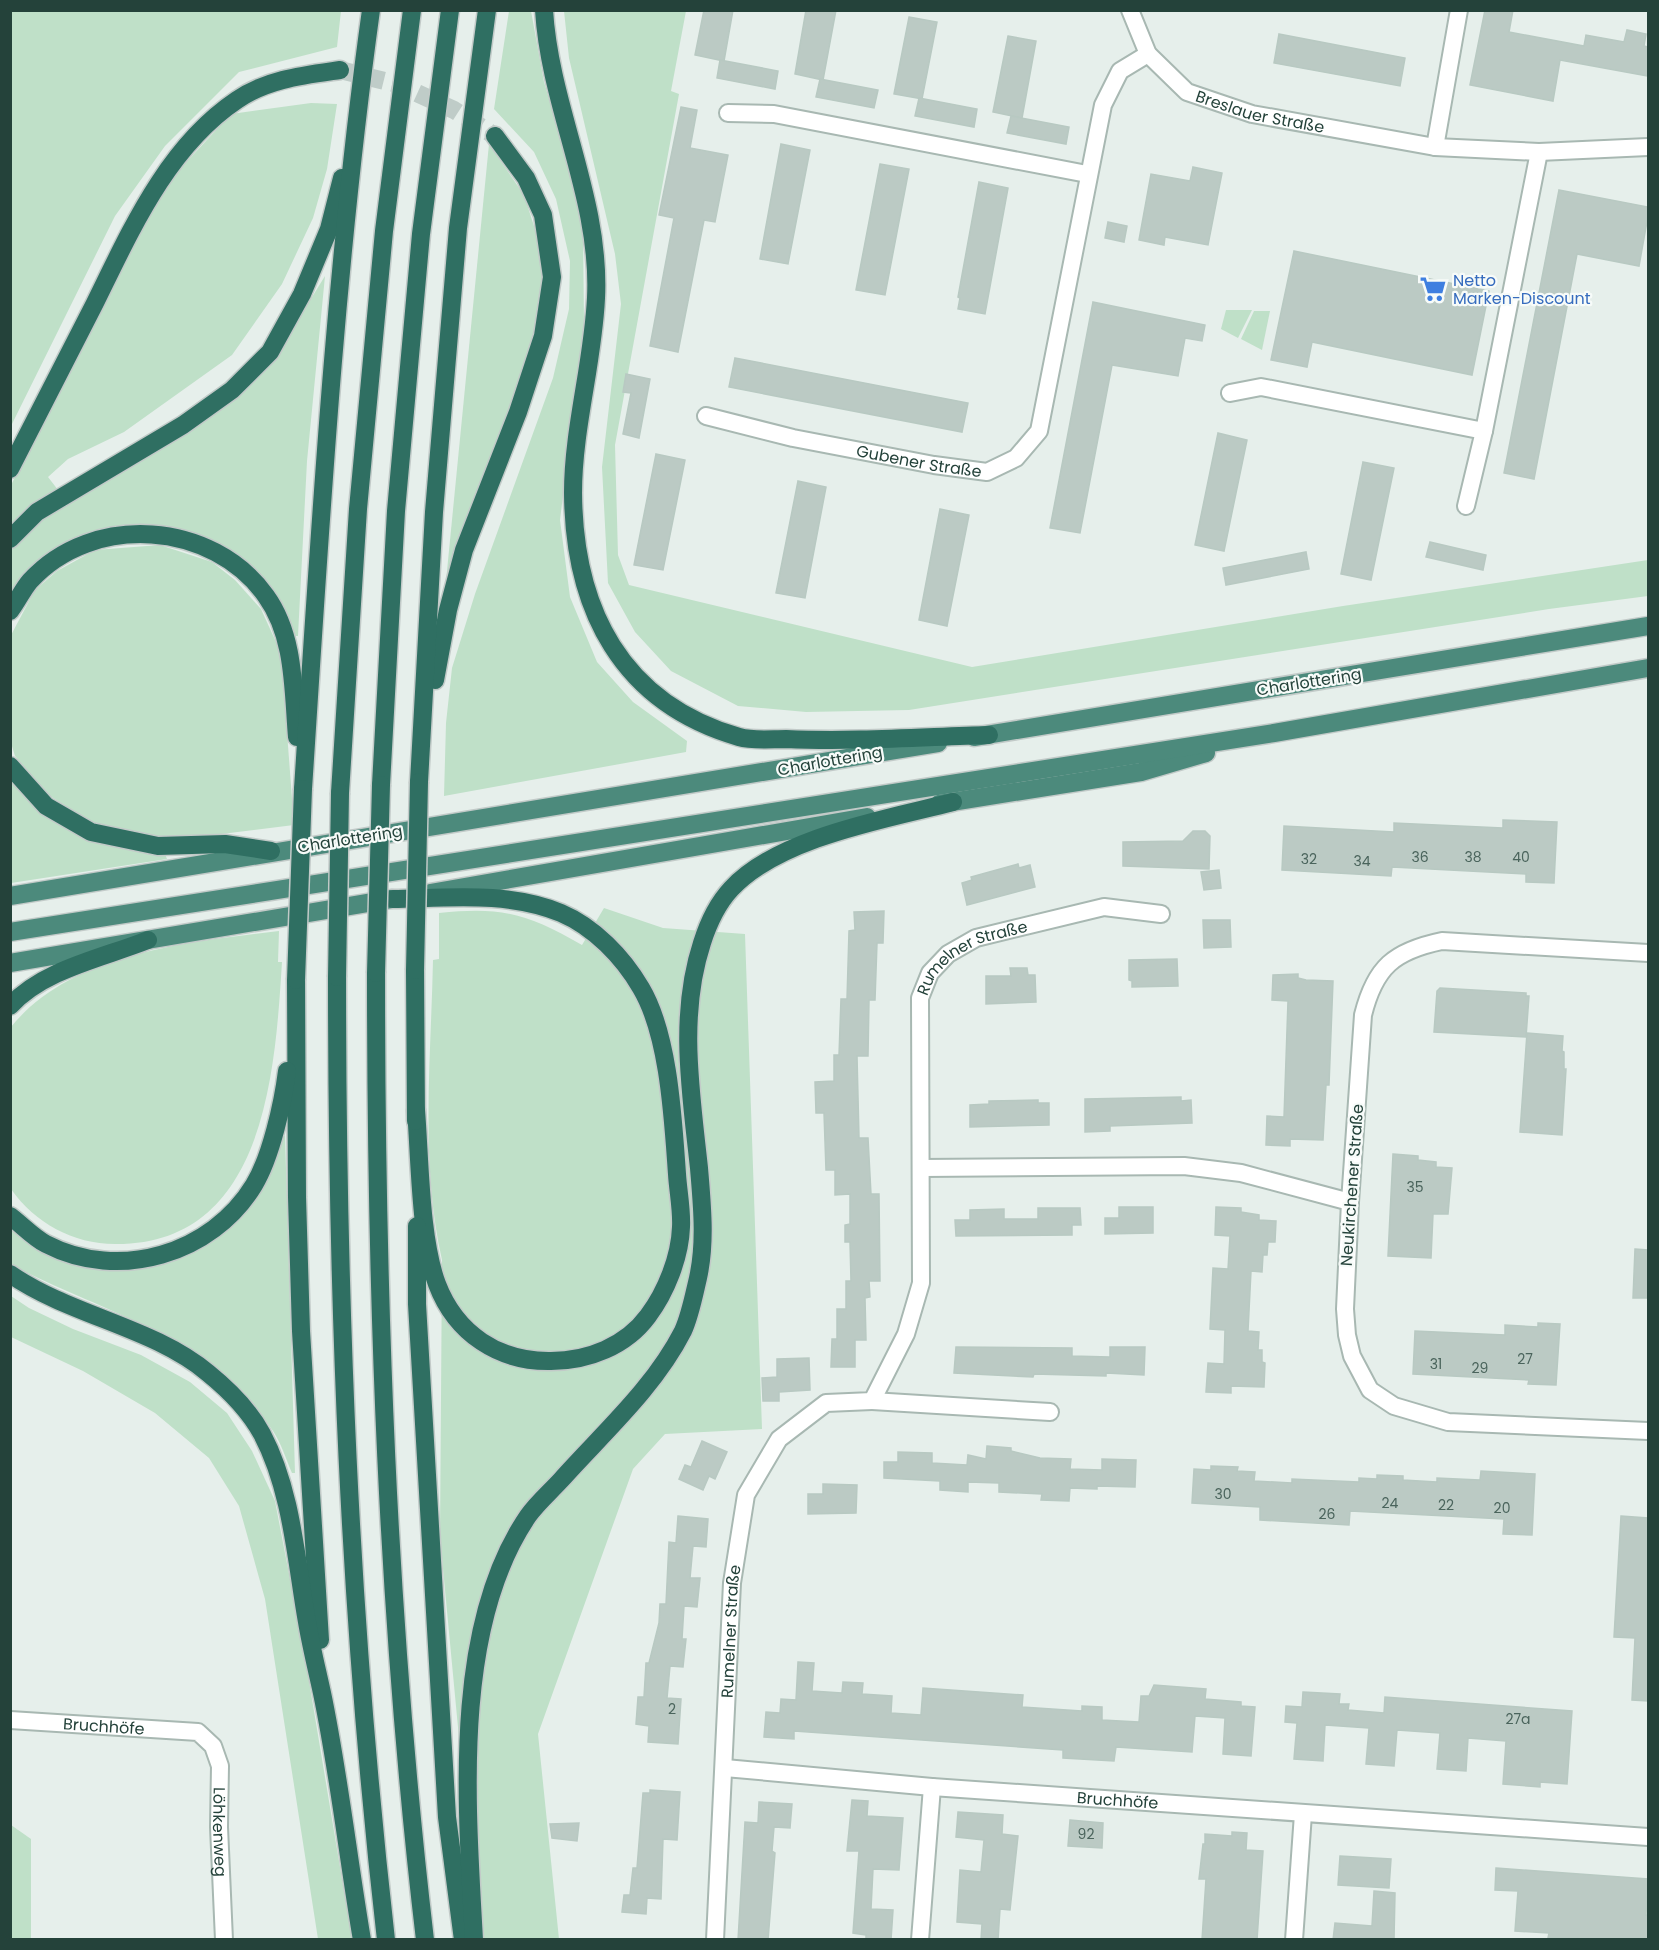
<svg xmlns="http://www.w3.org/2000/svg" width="1659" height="1950" font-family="Poppins,sans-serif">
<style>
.green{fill:#bfe0c8}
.building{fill:#bbcac4;stroke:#b8c9c2;stroke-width:1.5}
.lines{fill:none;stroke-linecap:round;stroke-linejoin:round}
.motorway-tunnel{stroke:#bfccc8;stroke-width:18;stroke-dasharray:18 9;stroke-linecap:butt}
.minor-casing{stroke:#a8b8b2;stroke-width:20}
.trunk-casing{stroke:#c2cac8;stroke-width:21}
.motorway-casing{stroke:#c2cac8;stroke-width:21}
.minor{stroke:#fff;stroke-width:16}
.trunk{stroke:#4c8a7c;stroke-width:18}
.motorway{stroke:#2f6f62;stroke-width:18}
.motorway-bridge-casing{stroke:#c2cac8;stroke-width:21;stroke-linecap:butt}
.motorway-bridge{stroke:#2f6f62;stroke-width:18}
.labels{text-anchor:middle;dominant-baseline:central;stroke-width:4.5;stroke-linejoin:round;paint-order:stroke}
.number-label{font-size:14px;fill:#4a645c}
.street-label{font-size:16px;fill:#24423a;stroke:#f7fbf9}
.shop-label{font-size:16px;fill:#366cbe;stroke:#f7fbf9;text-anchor:start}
</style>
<rect width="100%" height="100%" fill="#e6efeb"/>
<g class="green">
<polygon points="11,10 341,11 337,47 239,72 165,146 115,216 11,426"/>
<polygon points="509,11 531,11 544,82 566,156 583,231 584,324 560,520 570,597 597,662 633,702 687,741 686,752 444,796 446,723 452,668 475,594 553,378 569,309 570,261 556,199 534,152 494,109"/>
<polygon points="564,11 686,11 671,91 679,94 615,445 618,555 629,585 972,667 1343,606 1648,560 1648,596 1549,609 909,710 806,712 738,706 671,671 635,632 608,583 602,467 621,304 615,254 569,58"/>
<polygon points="311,103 337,104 327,169 313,218 282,284 232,355 124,432 68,459 48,477 65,499 283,344 325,276 307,461 298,636 293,636 226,549 192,533 163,528 108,530 11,598 11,485 164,186 231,114"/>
<polygon points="489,144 524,195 542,251 545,302 511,412 446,581"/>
<polygon points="1226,310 1252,310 1238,338 1221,329"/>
<polygon points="1254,311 1270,311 1262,350 1241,339"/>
<polygon points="160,545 212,562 235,580 261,609 281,653 294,825 197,837 159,838 95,825 47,794 15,756 11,743 10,637 35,590 57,571 95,550"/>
<polygon points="10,778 88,839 126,849 165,854 167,859 11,883"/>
<path d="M604,908L663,928L745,934L762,1429L665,1434L633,1469L538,1734L559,1939H478L440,1537L442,1260C420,1163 431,1059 433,960L439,959V913C502,906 528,914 582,945Z"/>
<path d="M279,931L278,962H282C275,1073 265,1245 115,1244C73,1244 35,1223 11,1189V1027C72,952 189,942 279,931Z"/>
<path d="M285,1135L295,1473H292C286,1459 281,1443 273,1431C207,1336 108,1314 11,1265L10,1224L94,1264L220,1232Z"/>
<polygon points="11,1296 29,1308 73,1329 141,1355 190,1382 227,1413 252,1451 275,1501 305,1657 352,1939 318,1939 265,1599 239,1506 209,1458 155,1413 83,1371 11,1337"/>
<polygon points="11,1825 31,1839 31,1939 11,1939"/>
</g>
<g class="building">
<polygon points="704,10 733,10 724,61 695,55"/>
<polygon points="806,10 836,10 823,80 795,74"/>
<polygon points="1485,10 1513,10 1509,32 1584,46 1586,35 1624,42 1627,30 1646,34 1644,46 1648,47 1648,76 1560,60 1553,101 1470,85"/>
<polygon points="909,17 937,22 922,99 894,94"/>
<polygon points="1279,34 1405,58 1400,86 1274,63"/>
<polygon points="1008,36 1036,41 1022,118 993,112"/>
<polygon points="720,60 778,71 775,89 717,78"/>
<polygon points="820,79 878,90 874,108 816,97"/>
<polygon points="919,98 977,109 974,127 915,116"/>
<polygon points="681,107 697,110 690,148 728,155 715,222 704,220 678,352 650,346 674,218 659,215"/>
<polygon points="1011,116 1069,127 1066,144 1007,133"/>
<polygon points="781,144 810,150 788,264 760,259"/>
<polygon points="880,164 909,169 885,295 856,290"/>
<polygon points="1193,167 1222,173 1208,245 1165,237 1164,245 1139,240 1151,174 1190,181"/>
<polygon points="979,182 1008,188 985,314 958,309 960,298 958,297"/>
<polygon points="1559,190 1648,207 1648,216 1639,266 1577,254 1534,479 1504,473"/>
<polygon points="1108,222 1127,226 1124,242 1105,238"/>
<polygon points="1294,251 1489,291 1472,375 1312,342 1307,367 1271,360"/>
<polygon points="1093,302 1205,325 1202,341 1185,338 1178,376 1112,365 1080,533 1050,528"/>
<polygon points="735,358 968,403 962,432 729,387"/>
<polygon points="626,374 650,379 639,438 623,434 631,393 623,392"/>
<polygon points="1218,433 1247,440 1224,551 1195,545"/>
<polygon points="656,454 685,460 663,570 634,565"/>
<polygon points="1363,462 1394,468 1371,580 1341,574"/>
<polygon points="798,481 826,487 805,598 776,593"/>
<polygon points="940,509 969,515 947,626 919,620"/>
<polygon points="1430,542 1486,555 1483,570 1426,557"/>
<polygon points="1306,552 1309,569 1226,585 1223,568"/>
<polygon points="1503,820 1557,822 1554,883 1526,882 1526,874 1392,867 1391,876 1282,870 1284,826 1394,832 1394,823 1503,828"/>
<polygon points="1193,831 1205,831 1210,836 1209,869 1123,866 1123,842 1183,841"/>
<polygon points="1018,864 1019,868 1030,865 1035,887 967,905 962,883 972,880 971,877"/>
<polygon points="1219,870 1221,888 1204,890 1201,872"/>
<polygon points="884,911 883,943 877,943 875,1000 869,1000 868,1056 857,1056 859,1138 868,1138 871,1194 879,1194 880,1281 869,1281 870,1297 865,1298 866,1340 855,1340 855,1367 831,1367 832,1339 837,1339 837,1309 846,1309 846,1281 851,1281 850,1242 845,1242 845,1225 850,1224 850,1194 835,1195 835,1170 826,1170 824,1113 816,1113 815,1082 834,1081 834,1055 839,1055 841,999 847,999 849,931 855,930 854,912"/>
<polygon points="1203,920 1230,920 1231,947 1204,948"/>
<polygon points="1177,959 1178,986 1132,987 1132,981 1129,980 1129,960"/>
<polygon points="1010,968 1027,968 1028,975 1035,975 1036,1002 986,1004 986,976 1011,976"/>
<polygon points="1298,974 1298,978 1306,980 1333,981 1329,1085 1326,1085 1323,1140 1290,1139 1290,1146 1266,1145 1267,1116 1284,1117 1288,1001 1272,1000 1273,975"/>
<polygon points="1440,988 1526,993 1526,996 1529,996 1526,1037 1434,1032 1437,991"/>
<polygon points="1527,1033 1563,1036 1562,1051 1564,1052 1564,1069 1566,1069 1562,1135 1520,1132"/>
<polygon points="1181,1097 1181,1101 1191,1100 1192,1123 1110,1126 1110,1131 1085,1132 1085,1099"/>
<polygon points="1038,1100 1038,1103 1049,1103 1049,1125 970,1127 970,1105 989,1104 989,1101"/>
<polygon points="1393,1154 1418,1156 1418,1160 1436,1162 1436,1167 1452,1168 1448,1214 1433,1214 1431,1258 1388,1256"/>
<polygon points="1119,1207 1153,1207 1153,1233 1105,1234 1105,1218 1119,1218"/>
<polygon points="1216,1207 1241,1208 1241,1212 1259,1215 1259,1220 1276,1221 1275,1242 1268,1242 1267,1255 1263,1255 1262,1272 1251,1271 1248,1331 1259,1332 1258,1350 1262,1350 1262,1362 1265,1363 1264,1387 1231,1386 1231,1393 1206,1392 1208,1363 1224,1364 1225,1330 1210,1329 1213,1268 1228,1269 1230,1236 1215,1235"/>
<polygon points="1038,1208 1080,1208 1081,1225 1072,1225 1072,1235 956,1236 955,1220 970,1220 970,1210 1004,1209 1004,1219 1038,1219"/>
<polygon points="1635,1249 1648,1250 1648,1298 1633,1298"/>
<polygon points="1538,1323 1560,1324 1556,1385 1528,1384 1529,1380 1413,1374 1415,1331 1505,1335 1505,1325 1538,1327"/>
<polygon points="956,1347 1072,1348 1072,1356 1110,1357 1110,1347 1145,1347 1144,1375 1106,1373 1106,1376 1034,1374 1033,1377 954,1373"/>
<polygon points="809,1358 810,1390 779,1392 779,1401 763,1401 762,1378 777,1377 777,1359"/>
<polygon points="702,1441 727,1452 715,1479 709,1476 703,1490 679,1479 685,1465 691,1467"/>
<polygon points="987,1446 1011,1448 1011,1451 1040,1458 1071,1459 1070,1469 1102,1470 1102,1459 1136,1460 1135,1487 1097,1486 1097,1489 1070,1488 1069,1501 1041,1500 1042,1494 999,1492 999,1483 968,1482 968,1492 940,1490 940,1481 884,1478 884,1462 898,1462 898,1452 932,1453 932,1463 967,1465 968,1455 986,1459"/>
<polygon points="1211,1466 1238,1467 1237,1471 1255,1472 1254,1481 1292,1483 1292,1479 1359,1482 1359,1478 1377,1479 1377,1475 1403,1476 1403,1480 1437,1482 1437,1478 1480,1480 1481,1471 1535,1474 1532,1535 1503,1534 1504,1519 1350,1511 1349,1525 1260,1520 1260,1507 1192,1503 1194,1469 1211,1470"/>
<polygon points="823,1484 857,1485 856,1513 808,1514 808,1494 823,1494"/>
<polygon points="678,1516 708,1519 706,1547 693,1546 690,1578 700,1578 697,1607 684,1606 682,1639 686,1639 683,1667 670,1666 667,1698 681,1699 678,1744 648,1742 649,1726 636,1724 638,1697 644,1697 646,1663 649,1663 659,1623 660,1604 666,1604 669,1542 676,1543"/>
<polygon points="1621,1516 1648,1518 1648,1701 1632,1700 1635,1638 1614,1637"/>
<polygon points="798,1662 814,1663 812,1691 842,1693 843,1682 863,1683 862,1694 892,1696 891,1713 921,1715 923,1688 1023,1695 1022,1707 1082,1711 1082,1706 1102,1707 1102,1720 1139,1722 1141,1696 1149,1696 1154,1685 1206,1689 1205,1699 1241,1702 1241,1706 1255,1707 1251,1756 1223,1754 1225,1718 1195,1716 1192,1752 1116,1747 1114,1761 1063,1758 1063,1750 794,1731 794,1739 764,1737 766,1712 780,1713 781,1699 796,1700"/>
<polygon points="1303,1692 1340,1694 1339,1704 1349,1704 1348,1710 1384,1713 1385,1697 1572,1711 1567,1784 1540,1782 1540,1787 1503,1784 1506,1741 1468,1738 1466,1771 1437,1769 1440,1733 1397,1730 1394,1766 1366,1764 1369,1728 1325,1725 1323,1761 1294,1759 1297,1723 1285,1722 1286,1706 1302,1707"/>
<polygon points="650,1790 680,1792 677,1840 663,1839 661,1899 647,1898 646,1914 622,1912 624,1895 630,1895 633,1868 637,1868 643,1793 650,1793"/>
<polygon points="852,1800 868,1801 867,1816 903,1818 899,1870 873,1869 871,1909 893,1910 891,1940 866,1940 866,1935 853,1933 859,1851 847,1851"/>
<polygon points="759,1802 792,1804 790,1828 774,1827 772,1851 775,1853 768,1940 738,1940 745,1822 758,1823"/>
<polygon points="958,1812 1003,1815 1002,1834 1018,1836 1010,1910 1000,1909 998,1940 981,1940 982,1924 957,1922 960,1870 981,1872 984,1840 956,1837"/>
<polygon points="1070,1820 1103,1823 1102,1848 1068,1846"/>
<polygon points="579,1823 577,1841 552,1838 550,1824"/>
<polygon points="1232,1832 1247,1833 1246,1850 1263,1851 1257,1940 1202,1940 1206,1879 1199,1879 1203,1844 1205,1844 1205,1834 1232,1836"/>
<polygon points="1340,1856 1391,1859 1389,1888 1338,1885"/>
<polygon points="1496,1868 1648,1879 1646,1915 1648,1915 1648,1940 1548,1938 1549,1933 1515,1931 1518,1891 1495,1890"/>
<polygon points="1374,1891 1395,1893 1394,1940 1333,1940 1335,1923 1372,1926"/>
</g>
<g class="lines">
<polyline class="motorway-tunnel" points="340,70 397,84 454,110 495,136"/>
<g class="minor-casing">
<g id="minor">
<path id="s1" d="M1130,10L1148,54L1187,92L1252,114L1435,147L1539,152L1648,147"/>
<polyline points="728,113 774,114 1087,174"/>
<polyline points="1435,147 1459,10"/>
<polyline points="1230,393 1261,387 1484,431"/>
<path id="s2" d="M706,416L793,438L934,465L987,472L1016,458L1039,431L1103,105L1120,71L1148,54"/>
<polyline points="1466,506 1484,431 1539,152"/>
<path d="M1648,953L1442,941C1394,951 1375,967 1363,1015L1350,1202L1345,1309L1347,1335L1352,1356L1370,1390L1394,1406L1448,1422L1648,1431"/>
<polyline points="922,1168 1184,1166 1241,1173 1350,1202"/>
<polyline points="872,1401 1050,1412"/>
<path id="s3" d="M10,1720L198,1732L213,1746L220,1766L219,1827L224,1940"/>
<path id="s4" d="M725,1768L932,1787L1648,1837"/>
<path id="s5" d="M715,1940L732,1583L746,1495L779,1439L826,1403L872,1401L906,1334L921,1283L920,998L930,973L948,954L976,938L1104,907L1161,914"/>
<polyline points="920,1940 932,1787"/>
<polyline points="1294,1940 1303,1814"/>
</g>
</g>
<g class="trunk-casing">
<g id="trunk">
<polyline points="974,737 1648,626"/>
<polyline points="939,804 1141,772 1206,753"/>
<polyline points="430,893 867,817"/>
<polyline points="10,896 938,743"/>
<polyline points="10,932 1274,733 1648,668"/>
<polyline points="10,963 391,899"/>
</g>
</g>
<g class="motorway-casing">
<g id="motorway">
<path d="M544,10C550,108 601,199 596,298C593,363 573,428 573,493C574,609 621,703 739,737C753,741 771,739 786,739C854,742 922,737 989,735"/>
<path d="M10,469C39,413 67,358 95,303C131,230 167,147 237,100C267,79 305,75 340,70"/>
<polyline points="10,539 37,512 183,425 232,390 270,352 302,294 329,229 342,178"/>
<path d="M10,611C17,602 23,589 30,581C93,512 213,521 266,596C295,636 293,690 297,737"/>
<polyline points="435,680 448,610 464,550 518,412 543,336 552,277 543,215 526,178 495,136"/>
<polyline points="10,766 46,806 91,832 158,846 225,844 271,851"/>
<polyline points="419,782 434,512 458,228 487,10"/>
<polyline points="381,785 396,511 421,234 450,10"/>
<path d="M303,789C320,529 335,269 371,10"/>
<polyline points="340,793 358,509 384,231 412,10"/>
<path d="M393,899C448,898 508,891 561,913C594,927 623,957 641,988C669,1035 673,1119 677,1174C678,1191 682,1210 681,1227C680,1257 666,1292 648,1316C626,1346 588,1361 551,1361C499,1362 456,1334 437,1284C420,1239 420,1160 416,1110"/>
<polyline points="415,970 416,1121"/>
<path d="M376,973C376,1296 387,1618 425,1940"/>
<path d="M337,977C337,1301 349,1617 386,1940"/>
<polyline points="296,980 297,1197 301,1331 320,1640"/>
<path d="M10,1006C44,969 103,958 148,940"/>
<path d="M10,1216C22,1225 34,1238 46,1244C119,1282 212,1254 254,1185C271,1157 283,1103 287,1071"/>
<polyline points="417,1226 417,1304 447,1817 463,1940"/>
<path d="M10,1274C71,1316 153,1327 208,1373C229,1390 249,1410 262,1434C292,1491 296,1560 307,1622C311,1646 317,1670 322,1693C339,1774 348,1858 362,1940"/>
<path d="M474,1940C467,1809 451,1629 528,1516C537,1503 550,1492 561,1480C603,1433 654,1388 683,1331C690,1316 694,1295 698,1278C706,1242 702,1205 699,1168C691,1093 678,1016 702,943C708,924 718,903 731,889C779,837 887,819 953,802"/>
</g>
</g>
<use href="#minor" class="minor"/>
<use href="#trunk" class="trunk"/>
<use href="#motorway" class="motorway"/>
<g class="motorway-bridge-casing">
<g id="motorway-bridge">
<polyline points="415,970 419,782"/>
<polyline points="376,973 381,785"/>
<polyline points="337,977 340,793"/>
<polyline points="296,980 303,789"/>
</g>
</g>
<use href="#motorway-bridge" class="motorway-bridge"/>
</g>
<defs>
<g id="supermarket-bare" transform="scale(2.07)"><path d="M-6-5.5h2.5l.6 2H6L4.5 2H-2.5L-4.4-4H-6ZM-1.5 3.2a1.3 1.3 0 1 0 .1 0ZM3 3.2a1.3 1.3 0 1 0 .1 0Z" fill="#3f7fe0" stroke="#f7fbf9" stroke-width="2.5" paint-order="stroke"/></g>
</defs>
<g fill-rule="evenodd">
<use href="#supermarket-bare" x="1433" y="289"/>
</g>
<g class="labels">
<g class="number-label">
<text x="1420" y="857">36</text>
<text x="1473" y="857">38</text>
<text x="1521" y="857">40</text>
<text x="1309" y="859">32</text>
<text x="1362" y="861">34</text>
<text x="1415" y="1187">35</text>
<text x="1525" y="1359">27</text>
<text x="1436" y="1364">31</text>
<text x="1480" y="1368">29</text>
<text x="1223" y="1494">30</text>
<text x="1390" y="1503">24</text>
<text x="1446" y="1505">22</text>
<text x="1502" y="1508">20</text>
<text x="1327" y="1514">26</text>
<text x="672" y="1709">2</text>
<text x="1518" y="1719">27a</text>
<text x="1086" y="1834">92</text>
</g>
<g class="street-label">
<text stroke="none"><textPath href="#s1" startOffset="178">Breslauer Straße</textPath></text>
<text stroke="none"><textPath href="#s2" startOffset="218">Gubener Straße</textPath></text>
<text transform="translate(1309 682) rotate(-9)">Charlottering</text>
<text transform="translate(830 761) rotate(-10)">Charlottering</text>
<text transform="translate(350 839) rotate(-9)">Charlottering</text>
<text stroke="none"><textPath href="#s5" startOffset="1101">Rumelner Straße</textPath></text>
<text transform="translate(1352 1185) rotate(-86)">Neukirchener Straße</text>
<text stroke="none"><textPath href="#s5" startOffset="309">Rumelner Straße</textPath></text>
<text stroke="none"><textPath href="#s3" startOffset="94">Bruchhöfe</textPath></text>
<text stroke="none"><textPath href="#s4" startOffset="394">Bruchhöfe</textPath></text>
<text stroke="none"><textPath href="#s3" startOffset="296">Löhkenweg</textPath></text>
</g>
<g class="shop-label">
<text x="1453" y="280">Netto<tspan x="1453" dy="18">Marken-Discount</tspan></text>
</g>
</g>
<rect width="1659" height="1950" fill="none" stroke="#24423a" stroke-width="24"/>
</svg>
